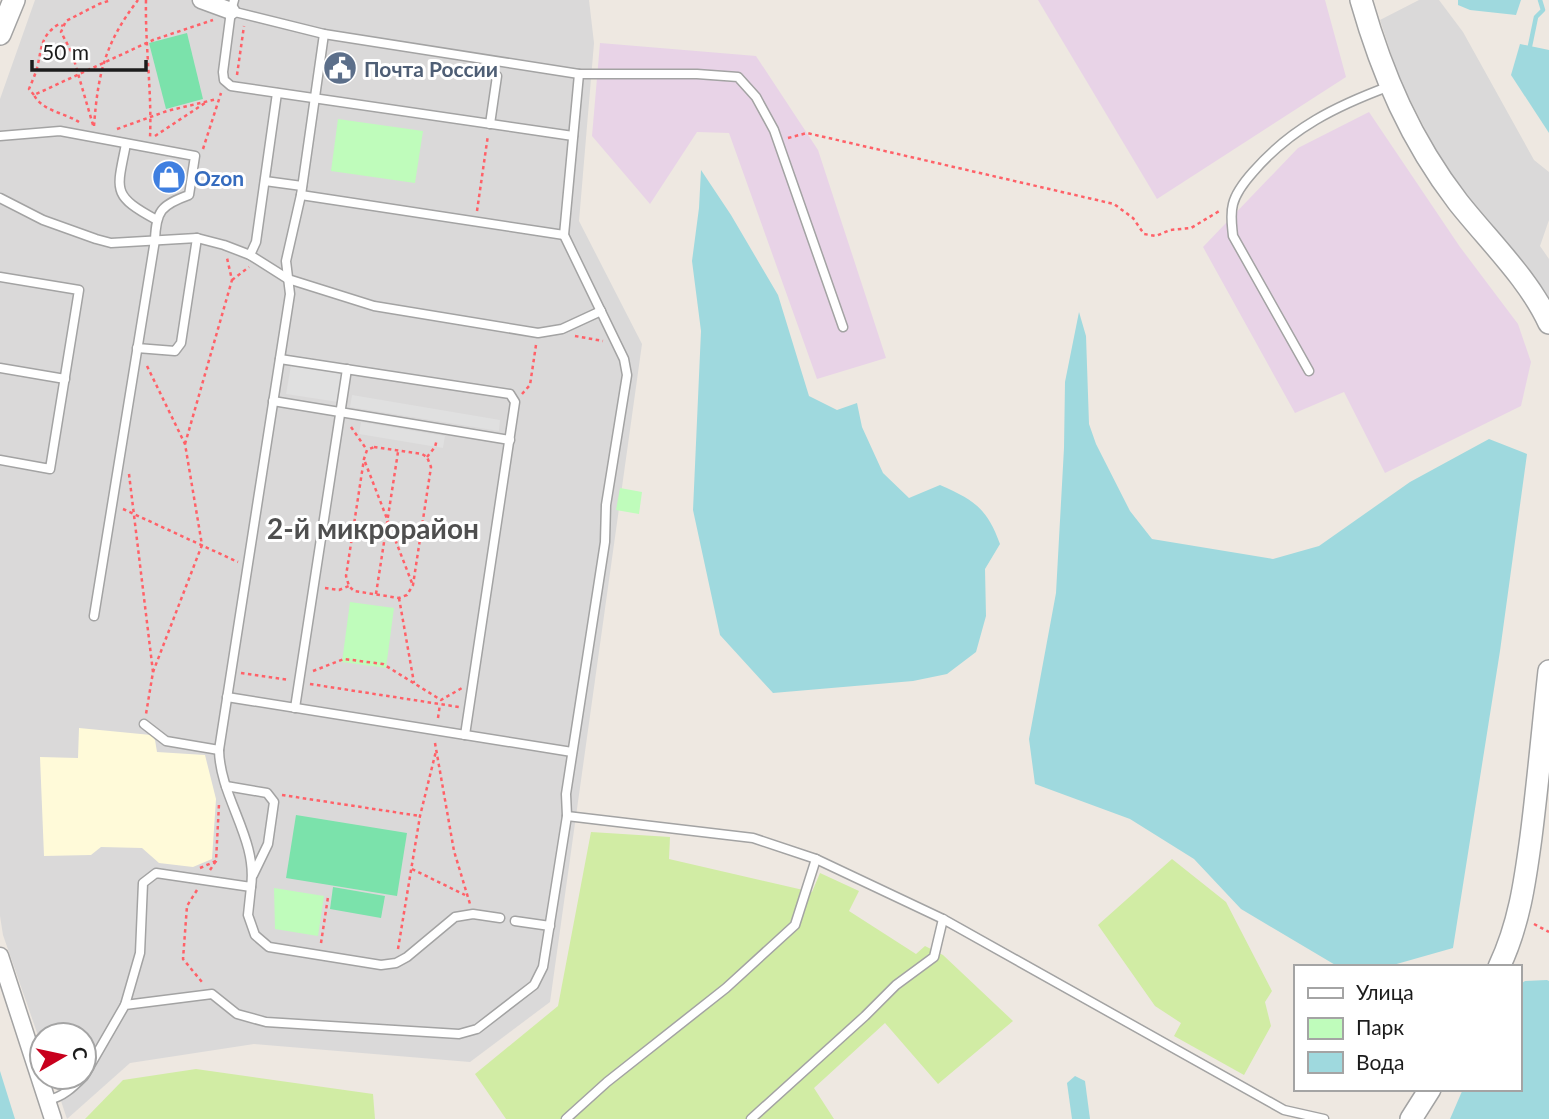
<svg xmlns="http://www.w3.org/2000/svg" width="1549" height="1119" font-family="Lato,sans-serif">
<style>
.residential{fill:#dad9d9}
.industrial{fill:#e8d3e7}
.education{fill:#fffad9}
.grass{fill:#d1eca4}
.park{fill:#bffcbb}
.pitch{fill:#7be2ab}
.parking{fill:#e0e0e0}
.water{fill:#9fd9de}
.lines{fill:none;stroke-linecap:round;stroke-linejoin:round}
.stream{stroke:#9fd9de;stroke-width:4.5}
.service-casing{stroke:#a3a3a3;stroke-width:11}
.minor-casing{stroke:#a3a3a3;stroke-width:19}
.tertiary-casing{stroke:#a3a3a3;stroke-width:24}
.path{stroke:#ff6168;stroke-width:2.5;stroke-dasharray:3.5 3.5;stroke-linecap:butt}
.service{stroke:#fff;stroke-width:8}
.minor{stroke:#fff;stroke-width:16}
.tertiary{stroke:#fff;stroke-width:21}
.labels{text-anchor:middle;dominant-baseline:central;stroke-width:6;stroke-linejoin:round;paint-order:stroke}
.service-label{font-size:21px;font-weight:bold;fill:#4e5e75;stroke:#fff;text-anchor:start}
.shop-label{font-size:21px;font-weight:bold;fill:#366cbe;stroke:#fff;text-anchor:start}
.district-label{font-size:28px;font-weight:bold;fill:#4f4f4f;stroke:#fff}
</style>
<rect width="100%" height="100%" fill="#eee8e1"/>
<g class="residential">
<polygon points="35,0 589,0 594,43 579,221 642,344 550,1002 470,1062 254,1044 130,1063 67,1119 53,1077 84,1077 84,1035 42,1035 42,1047 3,935 0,916 0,99"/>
<polygon points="1419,0 1439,0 1463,32 1534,160 1549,172 1549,220 1540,246 1549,259 1549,307 1451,180 1399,78 1380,20"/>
</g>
<g class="industrial">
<polygon points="1038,0 1325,0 1346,77 1157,199"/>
<polygon points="600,43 756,56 818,150 886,358 817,379 729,133 697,132 650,204 592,136"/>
<polygon points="1369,112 1460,247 1518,324 1531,362 1521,406 1385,473 1344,392 1295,413 1203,247 1298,148"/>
</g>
<polygon class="education" points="79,728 151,735 155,740 157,752 205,755 216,799 212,859 193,867 159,863 142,848 101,847 91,855 44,856 40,757 78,758"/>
<g class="grass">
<polygon points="591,832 670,837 669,859 812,892 820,873 859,891 849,911 916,954 925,946 943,955 1013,1021 938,1084 885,1023 814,1088 834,1119 506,1119 475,1074 558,1006"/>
<polygon points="1172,859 1226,902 1272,991 1265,1002 1271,1026 1244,1075 1174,1036 1181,1023 1155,1006 1098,925"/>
<polygon points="196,1069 373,1094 375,1119 85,1119 123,1080"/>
</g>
<g class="park">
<polygon points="338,119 423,131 415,183 331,171"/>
<polygon points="620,488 642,492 639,514 616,510"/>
<polygon points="350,602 394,608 386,668 342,662"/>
<polygon points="274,888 324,896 318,936 275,929"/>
</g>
<g class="pitch">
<polygon points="187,33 203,99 166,109 149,43"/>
<polygon points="296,815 407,833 397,896 286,878"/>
<polygon points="333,887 385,896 381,918 330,909"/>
</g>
<g class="parking">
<polygon points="291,365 343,374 338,402 286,394"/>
<polygon points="352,395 500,420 499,431 350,407"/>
<polygon points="361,422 445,436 443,448 359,434"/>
</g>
<g class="water">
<polygon points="1458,0 1521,0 1516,15 1470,10 1458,5"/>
<polygon points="1520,44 1549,50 1549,133 1511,75"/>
<path d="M701,170L731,215L778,295L809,396L837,410L857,403L862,427L883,473L909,498L940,485C974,500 987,508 1000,544L985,569L986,616L976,652L947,674L913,681L773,693L720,635L693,510L701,331L692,261L699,208Z"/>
<polygon points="1079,312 1086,336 1089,424 1096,444 1130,511 1152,539 1273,559 1319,546 1410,482 1489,439 1527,454 1500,651 1453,948 1386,967 1337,966 1241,909 1194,859 1130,819 1035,784 1029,739 1056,593 1064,448 1065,382"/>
<polygon points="1547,980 1549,981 1549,1119 1450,1119 1463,1089 1519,1089 1519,985 1525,981"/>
<polygon points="0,1071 15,1119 0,1119"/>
<polygon points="1075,1076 1085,1081 1090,1119 1072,1119 1067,1083"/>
</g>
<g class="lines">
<polyline class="stream" points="1530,46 1536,17 1543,10 1540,0"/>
<g class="service-casing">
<g id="service">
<polyline points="234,0 231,11 223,72 224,80 231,86 573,136"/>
<polyline points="231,11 324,34 579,74 697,74 738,77 756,97 774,130 843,327"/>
<polyline points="490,124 497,76"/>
<path d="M0,136L60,131L195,156L189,195C161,205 156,211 155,240L94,616"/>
<path d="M126,144C117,190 111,195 155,219"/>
<polyline points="265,181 302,186"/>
<polyline points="301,195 564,235"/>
<polyline points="0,198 43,220 96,239 111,243 197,238 224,245 250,255 288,279 374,306 538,333 562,329 601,311"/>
<polyline points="250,255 256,242 277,93"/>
<polyline points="0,277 79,290 50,469 0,460"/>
<polyline points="137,348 175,351 181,343 197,238"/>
<polyline points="280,359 510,394 515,402 465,735"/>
<polyline points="0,368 65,379"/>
<path d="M1309,371L1233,236C1232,225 1230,215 1233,204C1236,192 1245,181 1253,172C1291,128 1336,106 1390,86"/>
<polyline points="273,401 510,440"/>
<polyline points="227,697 572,752"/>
<polyline points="295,708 347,369"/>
<polyline points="144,724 166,741 219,750"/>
<polyline points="226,786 267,793 274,802 268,844 253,875"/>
<polyline points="567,816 753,838 816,859 943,919 1284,1110 1324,1119"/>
<polyline points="251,887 248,915 255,935 269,947 381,965 396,963 407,957 455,917 473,914 500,918"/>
<polyline points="515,921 550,926"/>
<path d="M125,1005L140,953L143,883L156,873L251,887C258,839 220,798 219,750L290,294L286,261L301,195L324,34"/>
<polyline points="84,1076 125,1005 212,994 237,1014 266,1022 459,1034 477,1029 534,985 543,967 567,816 566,794 605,542 606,505 627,375 624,359 564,235 579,74"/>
<path d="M48,1100C63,1097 73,1087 83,1077"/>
<polyline points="566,1119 607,1082 726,988 795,925 816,859"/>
<polyline points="751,1119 865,1016 896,985 934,957 943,919"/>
</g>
</g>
<g class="minor-casing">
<g id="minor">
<polyline points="201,0 231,11"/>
<polyline points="0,956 53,1119"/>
</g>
</g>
<g class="tertiary-casing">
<g id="tertiary">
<path d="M1361,0C1382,74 1411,141 1458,202C1488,240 1529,279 1549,323"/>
<polyline points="0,34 14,0"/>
<path d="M1499,967C1519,925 1525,882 1531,837C1538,782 1543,726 1549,671"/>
<polyline points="1411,1119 1430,1089"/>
</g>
</g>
<g class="path">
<path d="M146,0C145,46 152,91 150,138"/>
<polyline points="237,75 244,26"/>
<path d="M34,95L29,89C32,82 35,75 37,68C42,48 40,36 59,24L63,26"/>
<path d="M79,122C65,113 42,111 34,95L153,40L213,20"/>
<polyline points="93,125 72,53 61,32 66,21 99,4 111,0"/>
<path d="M94,126C98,73 105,43 138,0"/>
<polyline points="117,129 167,111 217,99"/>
<polyline points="155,136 205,103"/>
<polyline points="788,138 807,133 1114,204 1133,218 1144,234 1156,236 1170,230 1191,228 1221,210"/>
<polyline points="203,149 221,93"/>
<polyline points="477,211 488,135"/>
<polyline points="232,280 249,267"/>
<polyline points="575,336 603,341"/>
<polyline points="147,366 185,444 202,545 153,672"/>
<polyline points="522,394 530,385 536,345"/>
<polyline points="351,427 367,450"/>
<polyline points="185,444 232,280 227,258"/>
<polygon points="374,447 422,454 427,457 431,467 413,585 407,595 399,598 354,591 349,586 346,576 364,459 367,450"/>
<polyline points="427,457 435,447 437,439"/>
<polyline points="365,462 412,583"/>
<polyline points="129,474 153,672 146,714"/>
<polyline points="123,509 238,562"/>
<polyline points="325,588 339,590 349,586"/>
<polyline points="376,594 398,452"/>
<polyline points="399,598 414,683"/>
<polyline points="313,671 344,659 383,664 441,700 462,688"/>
<polyline points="241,673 289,680"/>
<polyline points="310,684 459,707"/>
<polyline points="438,718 440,704"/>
<polyline points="435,743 454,851 470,904"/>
<polyline points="282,795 420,816"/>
<polyline points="200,868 216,861 219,804"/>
<polyline points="412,869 465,895"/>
<polyline points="210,870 216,861"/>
<polyline points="197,890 187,906 183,959 202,982"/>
<polyline points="1534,924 1549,932"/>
<polyline points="321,943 328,897"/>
<polyline points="398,949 420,816 436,751"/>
</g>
<use href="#service" class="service"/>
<use href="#minor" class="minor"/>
<use href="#tertiary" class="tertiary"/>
</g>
<defs>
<g id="civic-disc" transform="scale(1.75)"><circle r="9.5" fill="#5c6f8a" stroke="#fff"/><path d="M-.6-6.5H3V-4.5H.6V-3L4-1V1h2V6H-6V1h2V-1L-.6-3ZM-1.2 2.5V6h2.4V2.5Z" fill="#fff"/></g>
<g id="shop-disc" transform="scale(1.75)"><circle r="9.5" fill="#3f7fe0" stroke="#fff"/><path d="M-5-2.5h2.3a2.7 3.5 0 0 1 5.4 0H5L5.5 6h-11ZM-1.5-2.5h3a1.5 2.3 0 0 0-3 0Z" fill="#fff"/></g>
</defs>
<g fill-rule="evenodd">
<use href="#civic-disc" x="340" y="68"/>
<use href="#shop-disc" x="169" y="177"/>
</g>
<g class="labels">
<g class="service-label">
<text x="364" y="68">Почта России</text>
</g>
<g class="shop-label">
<text x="194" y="177">Ozon</text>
</g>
<g class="district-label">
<text x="373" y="528">2-й микрорайон</text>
</g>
</g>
<rect x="1294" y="965" width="228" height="126" fill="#ffffff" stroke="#a4a4a4" stroke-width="2"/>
<rect x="1308" y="988" width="35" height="10" fill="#ffffff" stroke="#a4a4a4" stroke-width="2"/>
<text x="1356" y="1000" font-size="21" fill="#1c1c1c">Улица</text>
<rect x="1308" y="1018" width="35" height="21" fill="#bffcbb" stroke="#a4a4a4" stroke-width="2"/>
<text x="1356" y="1035" font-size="21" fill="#1c1c1c">Парк</text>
<rect x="1308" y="1052" width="35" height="21" fill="#9fd9de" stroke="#a4a4a4" stroke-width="2"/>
<text x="1356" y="1070" font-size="21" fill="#1c1c1c">Вода</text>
<g transform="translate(63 1056) rotate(81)"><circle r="33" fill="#ffffff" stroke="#a4a4a4" stroke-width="2"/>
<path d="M0-5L12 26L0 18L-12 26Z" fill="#c8001d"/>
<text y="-10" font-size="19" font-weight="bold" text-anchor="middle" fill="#1c1c1c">С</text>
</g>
<path d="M32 60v10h114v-10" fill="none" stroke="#1c1c1c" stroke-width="3.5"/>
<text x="42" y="60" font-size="21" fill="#1c1c1c" stroke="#ffffff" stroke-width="5" paint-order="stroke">50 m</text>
</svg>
